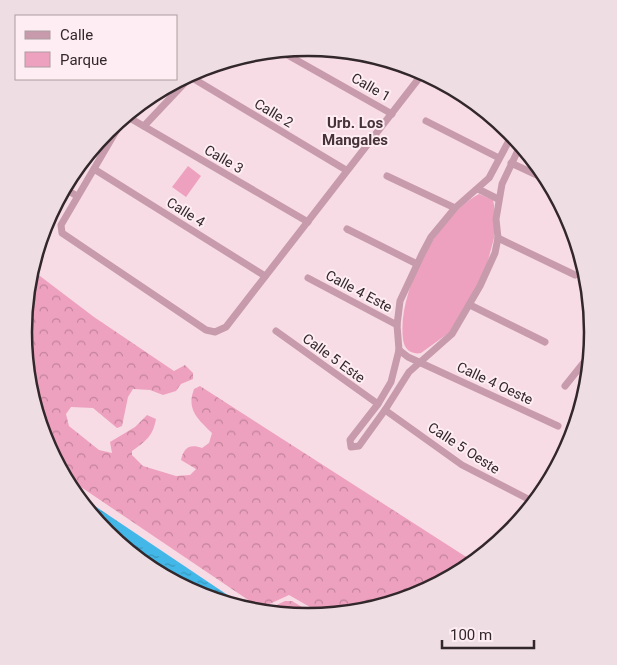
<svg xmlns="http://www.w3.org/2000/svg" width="617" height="665" font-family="Roboto,sans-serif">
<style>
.green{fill:#eea1be}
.forest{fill:url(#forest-crowns)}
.water{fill:url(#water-ripples)}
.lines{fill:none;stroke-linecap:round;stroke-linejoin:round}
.minor{stroke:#c79bab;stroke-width:7}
.labels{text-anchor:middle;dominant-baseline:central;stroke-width:4;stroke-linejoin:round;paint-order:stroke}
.street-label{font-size:14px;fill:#32272b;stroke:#feedf2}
.neighbourhood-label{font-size:15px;font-weight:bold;fill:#47323a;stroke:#feedf2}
.rim{fill:none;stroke:#32272b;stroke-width:2.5}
</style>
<defs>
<pattern id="forest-crowns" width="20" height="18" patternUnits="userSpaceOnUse" patternTransform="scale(1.25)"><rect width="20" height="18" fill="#eea1be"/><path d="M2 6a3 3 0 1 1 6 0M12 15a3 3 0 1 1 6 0" fill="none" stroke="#c1839b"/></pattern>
<pattern id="water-ripples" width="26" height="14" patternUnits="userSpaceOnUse" patternTransform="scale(1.25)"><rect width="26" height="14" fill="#43b8e8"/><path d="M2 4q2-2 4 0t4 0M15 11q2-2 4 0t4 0" fill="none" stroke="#3996bc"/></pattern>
</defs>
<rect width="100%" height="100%" fill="#f8dce5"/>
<g class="green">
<polygon points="188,166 201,176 186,197 172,187"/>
<path d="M479,194L493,200L494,205V238L486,268L476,288L450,332L421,353C411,355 404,349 403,339C397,292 437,217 479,194Z"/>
</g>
<g class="forest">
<path d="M36,273L94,317L174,371L185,365L193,373V379L181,384L176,391L163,395L150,390L133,389L128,397L122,426L117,428L93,408L71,407L66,414L69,426L99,450L112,453L110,442L135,427L147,415L156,419C153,436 146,441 132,451V455L143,466L176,476L190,475L196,469L181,460C184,447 190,444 202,448L209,443L212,433C198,419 186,410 194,389L200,386L471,560L417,596L322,614L289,595L263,607L257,606L72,481L45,441L24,332Z"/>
<polygon points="285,601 292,601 317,616 308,617 268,609"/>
</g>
<polygon class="water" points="83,498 241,604 199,595 107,534"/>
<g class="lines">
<g class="minor">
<polyline points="284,53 392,114"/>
<polyline points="189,76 346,170"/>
<polyline points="128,117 308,222"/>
<polyline points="122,121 61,225 62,233 206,330 215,332 226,327 423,73"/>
<polyline points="426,121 499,158"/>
<polyline points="144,126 194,73"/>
<polyline points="512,135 489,178 455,208 431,237 422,254 400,301 397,325 399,350 391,382 378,404 350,440 351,447 359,446 385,410 409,372 452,334 480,286 495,253 498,238 496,219 502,184 520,146"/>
<polyline points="511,163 541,177"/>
<polyline points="94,169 265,276"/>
<polyline points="387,176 455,208"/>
<polyline points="478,189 498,199"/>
<polyline points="67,190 77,196"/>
<polyline points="347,229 417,264"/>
<polyline points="498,238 575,275"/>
<polyline points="308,278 397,325"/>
<polyline points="470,305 545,342"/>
<polyline points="276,331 378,404"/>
<polyline points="399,350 408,357 558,426"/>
<polyline points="565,386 589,356"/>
<polyline points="385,410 462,465 532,501"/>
</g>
</g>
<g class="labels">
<g class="street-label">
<text transform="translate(371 87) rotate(30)">Calle 1</text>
<text transform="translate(274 113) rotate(31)">Calle 2</text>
<text transform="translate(224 159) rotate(30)">Calle 3</text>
<text transform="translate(186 212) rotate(32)">Calle 4</text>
<text transform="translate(359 291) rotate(28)">Calle 4 Este</text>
<text transform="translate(334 358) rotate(36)">Calle 5 Este</text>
<text transform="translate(495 383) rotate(25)">Calle 4 Oeste</text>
<text transform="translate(464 448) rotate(33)">Calle 5 Oeste</text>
</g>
<g class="neighbourhood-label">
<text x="355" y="123">Urb. Los<tspan x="355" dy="17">Mangales</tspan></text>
</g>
</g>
<path d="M0 0H617V665H0ZM32 332a276 276 0 1 1 552 0a276 276 0 1 1-552 0Z" fill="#eedde2" fill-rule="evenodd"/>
<path class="rim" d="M32 332a276 276 0 1 1 552 0a276 276 0 1 1-552 0Z"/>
<rect x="15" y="15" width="162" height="65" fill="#feedf2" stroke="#ac9ea2"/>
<rect x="25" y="31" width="25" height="8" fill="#c79bab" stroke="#ac9ea2"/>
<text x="60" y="40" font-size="15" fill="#32272b">Calle</text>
<rect x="25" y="52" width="25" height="15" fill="#eea1be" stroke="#ac9ea2"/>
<text x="60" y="65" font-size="15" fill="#32272b">Parque</text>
<path d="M442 640v8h92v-8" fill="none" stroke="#32272b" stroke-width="2.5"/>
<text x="450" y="640" font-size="15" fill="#32272b" stroke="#feedf2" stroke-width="4" paint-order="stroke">100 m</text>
</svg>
